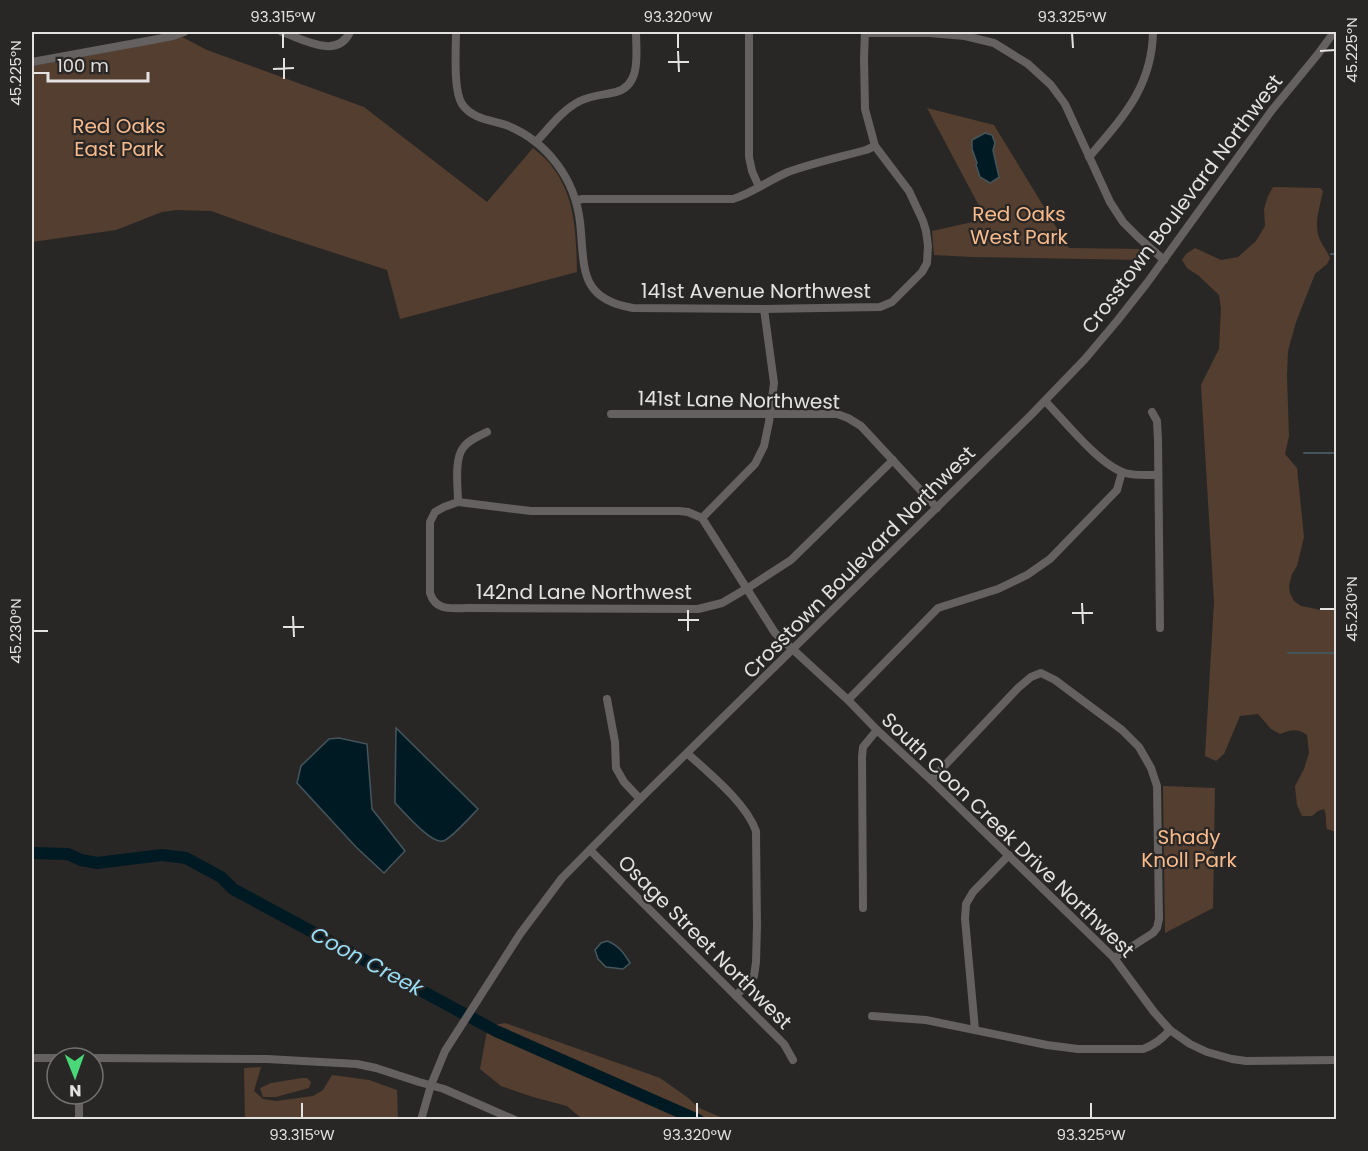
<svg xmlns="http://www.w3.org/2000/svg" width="1368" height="1151" font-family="Poppins,sans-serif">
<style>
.green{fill:#543e2f}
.water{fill:#001a23;stroke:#44565c;stroke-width:1.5}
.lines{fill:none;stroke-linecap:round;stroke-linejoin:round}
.stream{stroke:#44565c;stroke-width:2}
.river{stroke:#001a23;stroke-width:12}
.minor{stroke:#646160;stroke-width:8}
.ticks{fill:none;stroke:#e4e2e1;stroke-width:2}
.labels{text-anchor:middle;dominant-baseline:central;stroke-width:4.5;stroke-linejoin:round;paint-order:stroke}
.park-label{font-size:20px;fill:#fabb8c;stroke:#292726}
.street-label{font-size:20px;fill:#e4e2e1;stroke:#292726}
.water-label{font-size:21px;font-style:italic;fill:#99dcf6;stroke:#292726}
.neatline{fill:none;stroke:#e4e2e1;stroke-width:2}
.ticks-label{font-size:15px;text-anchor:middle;fill:#e4e2e1}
</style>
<rect width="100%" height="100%" fill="#292726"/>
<g class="green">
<path d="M182,37L207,50L364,107L487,202L533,148C540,154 548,160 553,168C576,198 576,235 577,272L400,319L387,270L273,233L211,211L176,210L162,212L116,230L32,242V66L168,41Z"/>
<polygon points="927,108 994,125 1069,248 1139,249 1145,260 972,257 934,255 932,231 986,219"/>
<path d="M1273,187L1320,188L1323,191C1320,208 1313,223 1320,240C1323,246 1327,251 1330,258L1327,264L1315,274L1296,322L1288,351L1287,376L1289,436L1285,454L1297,468L1304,537L1297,566L1292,574L1289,586L1290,593L1294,601L1301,606L1321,610H1336V832L1327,829C1325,822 1327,816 1324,809L1318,811L1312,816H1302L1297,805L1295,786L1304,769L1309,753L1307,735C1297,728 1291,730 1280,734L1271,729L1258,714L1240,716L1224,754L1216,761L1205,756L1214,602L1201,385L1219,349L1221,308L1219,295L1199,276L1187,268L1182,260L1186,254L1195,248L1221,260L1238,257L1256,241L1265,226L1264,209L1268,196Z"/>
<polygon points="1163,786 1215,788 1213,908 1165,933"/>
<polygon points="505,1023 660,1078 687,1097 699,1108 725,1119 582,1119 567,1106 533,1097 501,1086 480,1069 488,1026"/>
<polygon points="261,1067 254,1091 263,1099 276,1101 313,1096 323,1090 332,1075 369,1080 397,1090 398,1119 187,1119 245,1119 244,1068"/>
<polygon points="302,1078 307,1078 311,1082 309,1088 276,1097 263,1097 260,1088 271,1083"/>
</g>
<g class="water">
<polygon points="985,133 992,135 995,143 993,150 999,177 990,183 980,177 976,165 977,163 972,149 972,140"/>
<path d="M396,728L478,809C471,816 451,839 443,841C432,845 403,811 395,803Z"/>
<polygon points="339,738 367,744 372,809 405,851 384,873 356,847 297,783 301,766 329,739"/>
<path d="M607,941C618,945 624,953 630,963L623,969L606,967L598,959L595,950L601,943Z"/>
</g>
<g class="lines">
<g class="stream">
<polyline points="1331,254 1336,254"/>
<polyline points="1304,453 1336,453"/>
<polyline points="1288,653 1336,653"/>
</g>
<polyline class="river" points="32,853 68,854 81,860 97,863 162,855 186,858 221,877 233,889 496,1031 698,1120"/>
<g class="minor">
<path d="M282,32C303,39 337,60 350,32"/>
<path d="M456,32C456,49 453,90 462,104C472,119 491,120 506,125C547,141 575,179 580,222C585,265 577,299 633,308L764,309L880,307L892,302L922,272L927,263L928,246L926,231L923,221L909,191L875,146L865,109L864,58L865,32"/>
<polyline points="749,32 749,157 752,171 759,187"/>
<polyline points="865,33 929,33 965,36 994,43 1028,64 1051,85 1065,104 1110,202 1123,222 1138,237 1164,260"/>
<polyline points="32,62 158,39 173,36 184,32"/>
<path d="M536,142C550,127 562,110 580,101C592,95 604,95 616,92C642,85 636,52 636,32"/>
<path d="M1089,157C1123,117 1152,87 1153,32"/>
<path d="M576,200L583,199H733C753,193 769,180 788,172C813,163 840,157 866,150L875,146"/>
<path d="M1045,401C1065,421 1099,465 1125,473C1136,476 1147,475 1158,475"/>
<polyline points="1152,412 1157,421 1158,441 1160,628"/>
<polyline points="611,414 837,414 848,418 861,426 937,508"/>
<polyline points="458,502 531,511 679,511 688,512 702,518 775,633 848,700 877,730 931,780 1114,958 1154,1012 1170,1030 1190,1044 1207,1052 1232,1059 1246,1061 1336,1060"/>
<path d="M458,502L444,507L435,512L430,522V593C436,612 452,608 468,608L698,609L722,603L751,586L791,560L893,460"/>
<path d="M458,502C458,488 454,459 463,448C468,440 479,436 487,432"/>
<polyline points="702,518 755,464 764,446 769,422 774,383 764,309"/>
<polyline points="607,699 615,742 616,768 624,782 640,799"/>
<polyline points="848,700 938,608 998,589 1027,575 1050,559 1117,490 1122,472"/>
<path d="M688,754C710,774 746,803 756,831L757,926L756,962L754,976L736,996"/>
<polyline points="931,780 1018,688 1031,677 1041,673 1055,680 1122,730 1139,747 1151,768 1157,786 1159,919 1157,928 1153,933 1114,958"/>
<polyline points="590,850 784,1044 793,1060"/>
<polyline points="863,908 862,757 863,747 877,730"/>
<path d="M872,1016L926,1020L1047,1045L1078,1049H1143C1155,1045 1162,1039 1170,1030"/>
<polyline points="975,1030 965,919 966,904 973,892 1009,855"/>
<polyline points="32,1058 92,1058"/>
<polyline points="93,1058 267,1059 357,1064 376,1068 419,1082 444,1089 515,1120"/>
<polyline points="79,1120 79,1094"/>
<polyline points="421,1120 431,1085 445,1051 520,934 562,878 640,799 1031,415 1085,359 1117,321 1147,283 1272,110 1318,54 1334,32"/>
</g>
</g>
<path class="ticks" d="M283,33V48M678,33V48M1072,33L1073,48M678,51L679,72M1320,51L1335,50M284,58V79M668,62H689M273,69L294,68M33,73H48M1082,603L1083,624M1320,609H1335M688,610V631M1072,613H1093M293,616L294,637M678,620H699M283,627H304M33,631H48M302,1103V1118M697,1103V1118M1091,1103V1118"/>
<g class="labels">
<g class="park-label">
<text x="119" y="126">Red Oaks<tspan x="119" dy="23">East Park</tspan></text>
<text x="1019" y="214">Red Oaks<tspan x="1019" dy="23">West Park</tspan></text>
<text x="1189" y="837">Shady<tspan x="1189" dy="23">Knoll Park</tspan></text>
</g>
<g class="street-label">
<text transform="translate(1182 204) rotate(-53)">Crosstown Boulevard Northwest</text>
<text x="756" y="291">141st Avenue Northwest</text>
<text transform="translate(739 400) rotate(1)">141st Lane Northwest</text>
<text transform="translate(859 562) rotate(-45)">Crosstown Boulevard Northwest</text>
<text x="584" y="592">142nd Lane Northwest</text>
<text transform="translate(1008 835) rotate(44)">South Coon Creek Drive Northwest</text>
<text transform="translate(705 942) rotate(45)">Osage Street Northwest</text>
</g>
<g class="water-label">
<text transform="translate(367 961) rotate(28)">Coon Creek</text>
</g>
</g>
<rect width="1368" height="1151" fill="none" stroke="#292726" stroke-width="66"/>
<g transform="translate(75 1076) rotate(179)"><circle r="28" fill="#292726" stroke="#747271" stroke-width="1.5"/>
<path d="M0-4.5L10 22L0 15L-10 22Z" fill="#49d778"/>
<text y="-9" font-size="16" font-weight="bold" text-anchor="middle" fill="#e4e2e1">N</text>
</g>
<path d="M48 72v9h100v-9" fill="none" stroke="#e4e2e1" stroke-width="3"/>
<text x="57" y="72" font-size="18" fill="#e4e2e1" stroke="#292726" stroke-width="4.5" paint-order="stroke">100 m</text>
<rect x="33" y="33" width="1302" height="1085" class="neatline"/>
<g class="ticks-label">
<text x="283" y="22">93.315°W</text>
<text x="678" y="22">93.320°W</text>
<text x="1072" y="22">93.325°W</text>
<text transform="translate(1352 50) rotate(-90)" y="5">45.225°N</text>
<text transform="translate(16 73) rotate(-90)" y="5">45.225°N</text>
<text transform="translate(1352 609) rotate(-90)" y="5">45.230°N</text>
<text transform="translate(16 631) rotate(-90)" y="5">45.230°N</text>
<text x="302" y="1140">93.315°W</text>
<text x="697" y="1140">93.320°W</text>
<text x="1091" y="1140">93.325°W</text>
</g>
</svg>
